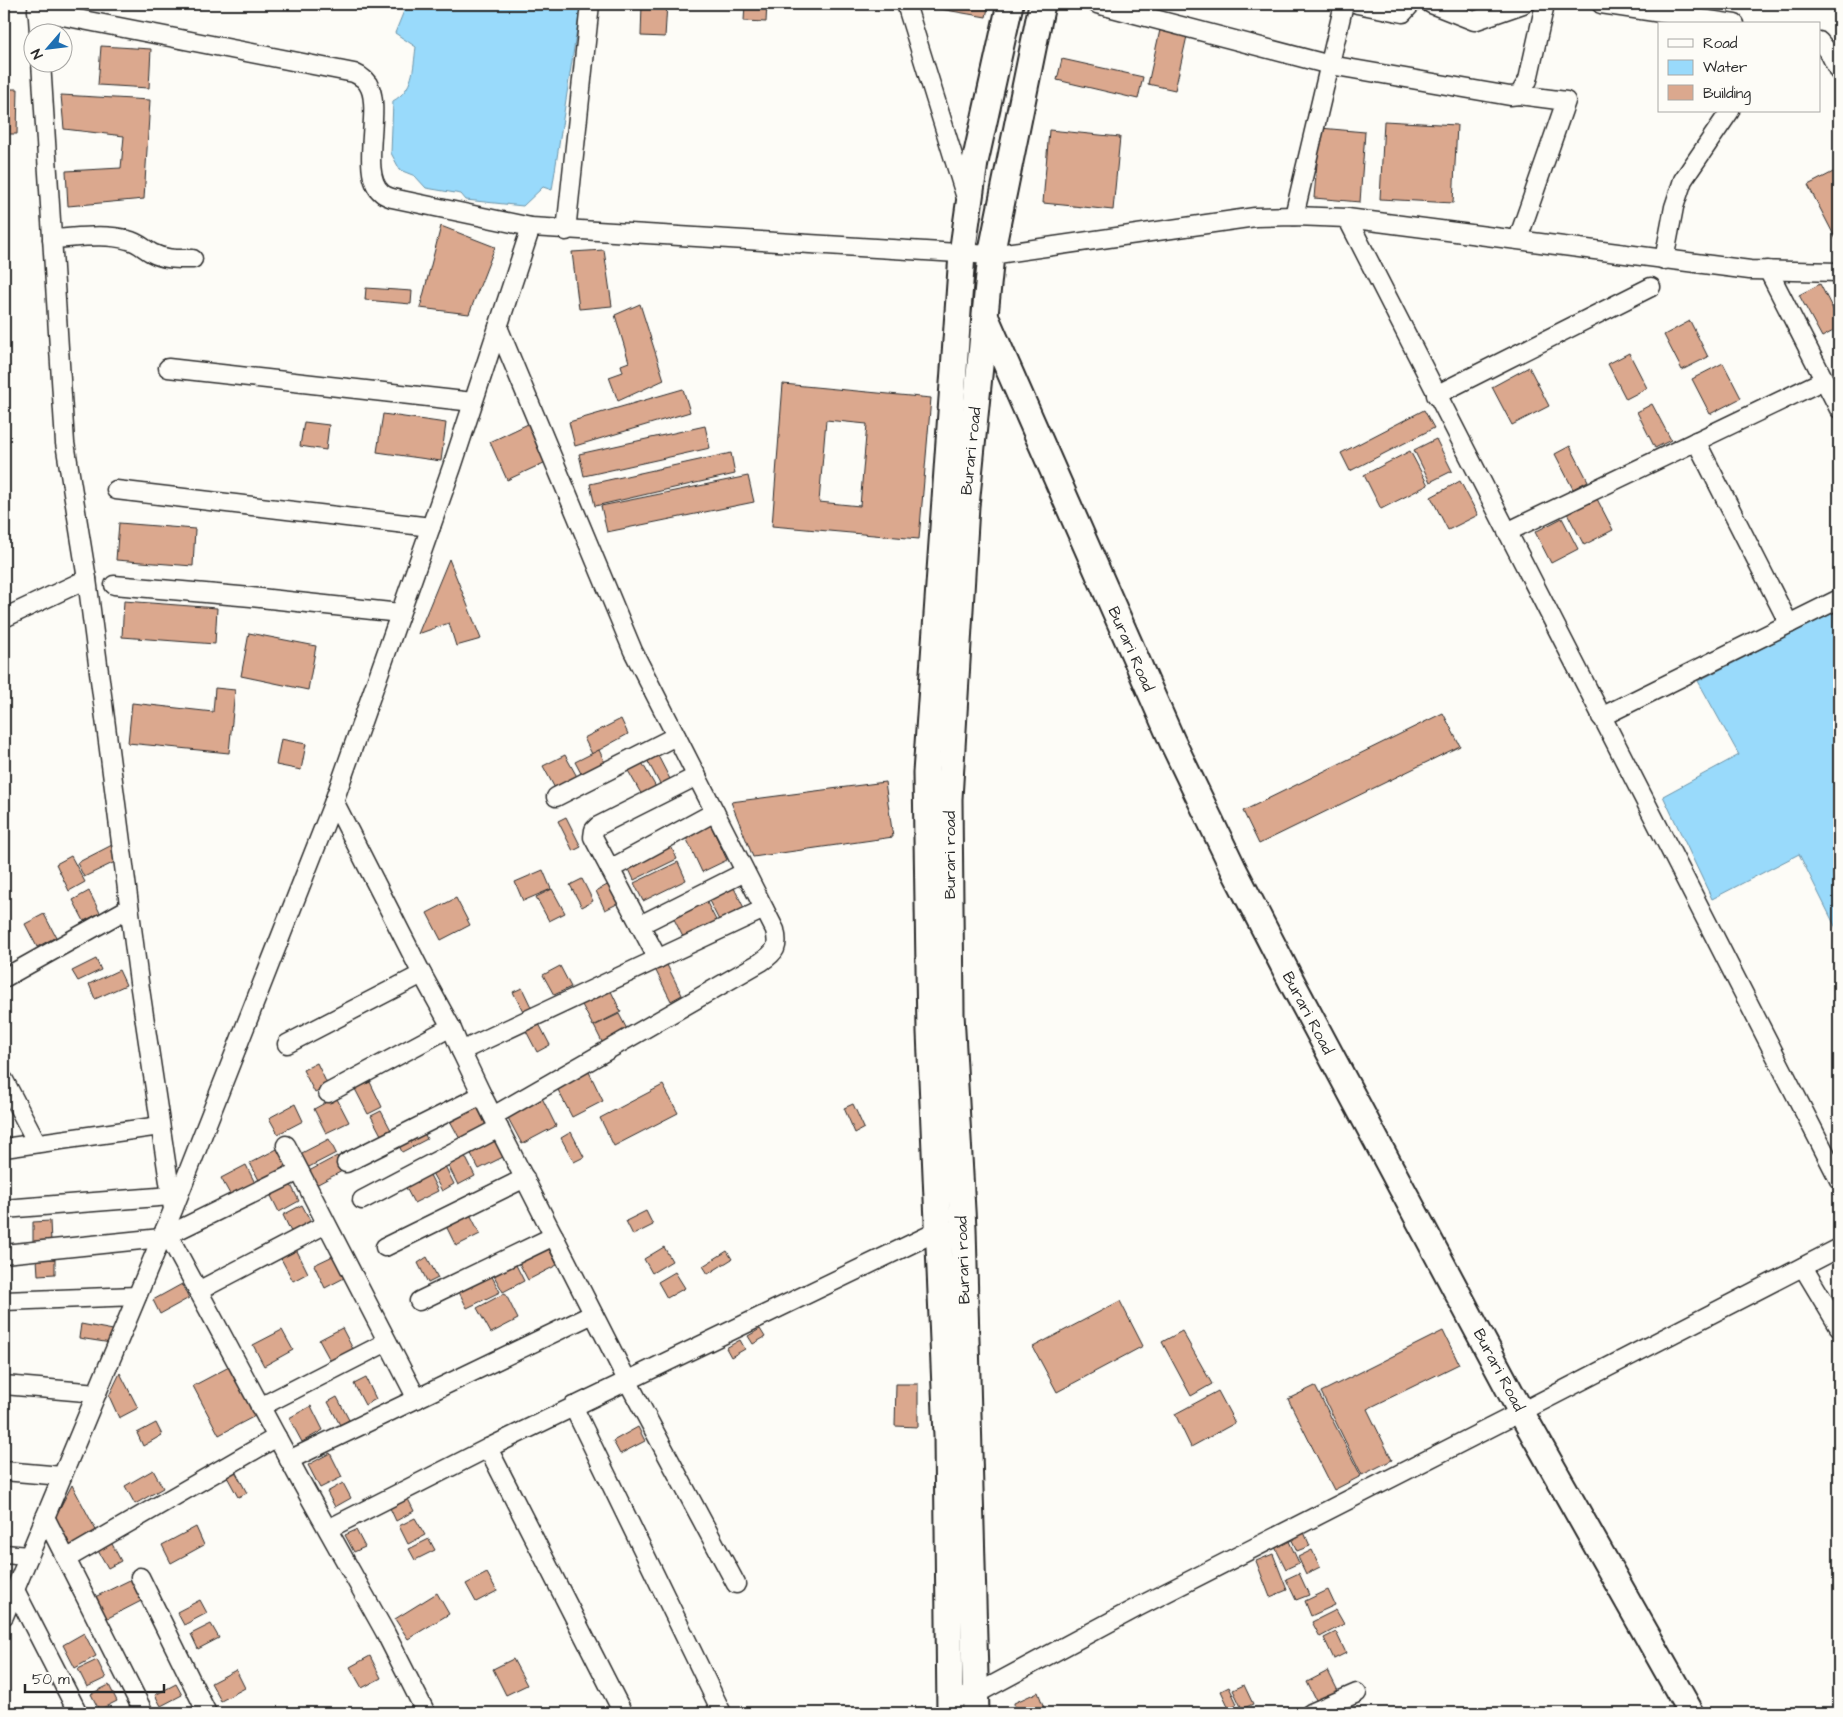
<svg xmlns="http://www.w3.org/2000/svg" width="1843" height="1717" font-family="'Architects Daughter',sans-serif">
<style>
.water{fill:#99dafb;stroke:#6d94a8}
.building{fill:#dba88e;stroke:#2b2b2b;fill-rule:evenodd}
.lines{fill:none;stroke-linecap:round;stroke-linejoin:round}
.minor-casing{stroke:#2b2b2b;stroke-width:21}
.secondary-casing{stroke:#2b2b2b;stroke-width:29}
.minor{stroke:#fdfcf7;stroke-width:18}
.secondary{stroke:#fdfcf7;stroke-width:25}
.labels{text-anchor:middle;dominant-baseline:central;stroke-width:4;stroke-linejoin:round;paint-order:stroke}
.street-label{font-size:16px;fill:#2b2b2b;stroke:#fdfcf7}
</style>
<rect width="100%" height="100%" fill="#fdfcf7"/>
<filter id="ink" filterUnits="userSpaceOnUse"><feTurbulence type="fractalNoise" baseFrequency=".02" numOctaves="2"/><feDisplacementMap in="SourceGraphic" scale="10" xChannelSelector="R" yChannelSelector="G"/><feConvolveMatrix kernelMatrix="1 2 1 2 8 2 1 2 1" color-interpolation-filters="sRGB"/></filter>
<g filter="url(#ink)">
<g class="water">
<path d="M418,4H542L543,8L580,9L552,190L543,187L523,206L466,200L461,194L426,188L415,176L400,170L391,153L393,101C414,89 413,69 416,47L395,33L406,6Z"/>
<polygon points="1839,609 1839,934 1799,854 1712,899 1663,796 1739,755 1698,681"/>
</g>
<g class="building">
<polygon points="642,4 667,4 665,37 641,36"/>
<polygon points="745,4 767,4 766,22 744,21"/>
<polygon points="927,4 989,4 986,17 929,7"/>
<polygon points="1160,30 1187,36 1175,90 1148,84"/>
<polygon points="101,46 151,49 149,88 98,85"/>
<polygon points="1062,59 1143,77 1138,99 1057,80"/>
<polygon points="4,89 18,89 17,134 4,134"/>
<polygon points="61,95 150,100 144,199 68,206 66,171 121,168 124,136 64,129"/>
<polygon points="1384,121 1457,125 1453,203 1380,199"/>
<polygon points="1320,128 1365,132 1360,202 1314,198"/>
<polygon points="1049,130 1120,137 1113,210 1043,203"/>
<polygon points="1839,169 1839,245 1808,185"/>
<polygon points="441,226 495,247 469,314 420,308"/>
<polygon points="604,250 612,306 579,309 572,252"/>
<polygon points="1820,284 1839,321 1839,328 1822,337 1799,295"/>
<polygon points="366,288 412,291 411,304 365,300"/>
<polygon points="640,304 664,380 618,401 609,377 623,372 621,365 629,362 615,315"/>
<polygon points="1690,321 1708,357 1682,370 1664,335"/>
<polygon points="1629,353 1647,388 1626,399 1608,364"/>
<polygon points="1723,363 1741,398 1710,414 1692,379"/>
<polygon points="1529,367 1549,406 1512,425 1492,387"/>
<path d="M783,384L931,398L919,539L772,526ZM826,420L867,424L860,506L819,502Z"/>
<polygon points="683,389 690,412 575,446 569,422"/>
<polygon points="1652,404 1671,440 1655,448 1637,412"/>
<polygon points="1424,410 1434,428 1350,471 1341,453"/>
<polygon points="383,414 446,423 441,461 377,452"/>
<polygon points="304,422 329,425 326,450 300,446"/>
<polygon points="528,424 546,462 507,480 490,442"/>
<polygon points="705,426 710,448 584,476 579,454"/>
<polygon points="1436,439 1452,471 1430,482 1414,450"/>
<polygon points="1570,446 1588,481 1573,489 1555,454"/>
<polygon points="1410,451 1428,485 1381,509 1364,475"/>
<polygon points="731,453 735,474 595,506 590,484"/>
<polygon points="748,476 754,502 607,532 601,506"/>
<polygon points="1460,481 1478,515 1448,530 1431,497"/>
<polygon points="1596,497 1613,530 1584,545 1567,513"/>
<polygon points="1562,518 1578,549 1551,563 1535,532"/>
<polygon points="119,523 195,529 193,566 116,560"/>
<polygon points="449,559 481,639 456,646 449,623 418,634"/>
<polygon points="124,601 217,608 215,644 122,637"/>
<polygon points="249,633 316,646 308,690 241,676"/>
<polygon points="215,688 235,690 229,753 128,743 132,703 213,712"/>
<polygon points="1443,713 1460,746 1259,844 1243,811"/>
<polygon points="621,719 628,734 592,754 584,738"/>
<polygon points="281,739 306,744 301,770 276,765"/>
<polygon points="599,750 608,769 585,781 575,762"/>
<polygon points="655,750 671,781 661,786 645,756"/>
<polygon points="565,755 580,782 558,794 543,766"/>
<polygon points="640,759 657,789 643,797 626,767"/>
<polygon points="885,782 893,837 753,857 731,802"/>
<polygon points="566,817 581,847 573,851 558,821"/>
<polygon points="708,819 727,860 702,872 683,831"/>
<polygon points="670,844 677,859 634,880 627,865"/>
<polygon points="112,845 119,860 84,877 77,863"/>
<polygon points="71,856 85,882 69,891 56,864"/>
<polygon points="678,862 686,880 643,901 634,883"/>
<polygon points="543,870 551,889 523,901 515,882"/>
<polygon points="582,879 593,901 582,907 570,885"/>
<polygon points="613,882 623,901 605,910 596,891"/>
<polygon points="731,882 746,912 721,924 706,895"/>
<polygon points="552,889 565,913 549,921 536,897"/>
<polygon points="89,891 100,913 84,921 73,900"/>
<polygon points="704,897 719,926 686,943 671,913"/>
<polygon points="456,898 470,925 441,940 427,913"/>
<polygon points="44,914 56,937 37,947 25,924"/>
<polygon points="96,959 101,970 78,981 72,971"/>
<polygon points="666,963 682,995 671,1001 655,969"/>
<polygon points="560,966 571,987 554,995 543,975"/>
<polygon points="119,970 126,985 95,999 89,984"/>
<polygon points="609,987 621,1012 593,1026 580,1001"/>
<polygon points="522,988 532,1009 524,1013 513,992"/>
<polygon points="619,1014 629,1033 604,1046 594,1026"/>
<polygon points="538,1022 550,1045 537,1052 525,1029"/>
<polygon points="317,1063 328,1086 315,1093 303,1070"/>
<polygon points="589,1072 603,1101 572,1117 557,1088"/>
<polygon points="370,1082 382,1107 368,1114 355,1089"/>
<polygon points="663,1085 678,1113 614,1146 600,1118"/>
<polygon points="336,1097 349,1122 326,1133 314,1109"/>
<polygon points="542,1098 556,1126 522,1144 507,1116"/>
<polygon points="475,1103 487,1127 461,1141 448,1117"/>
<polygon points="295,1104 303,1121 278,1134 269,1118"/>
<polygon points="853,1104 864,1128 855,1133 844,1108"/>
<polygon points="381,1111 391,1130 381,1135 371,1116"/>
<polygon points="421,1126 427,1139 402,1152 396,1139"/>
<polygon points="571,1132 584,1157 574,1162 561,1138"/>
<polygon points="494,1134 505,1156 479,1169 468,1148"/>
<polygon points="329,1139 336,1153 307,1168 300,1154"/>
<polygon points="279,1148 288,1167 260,1182 250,1163"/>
<polygon points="463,1152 475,1176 458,1185 446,1161"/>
<polygon points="337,1156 344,1170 316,1185 309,1171"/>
<polygon points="444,1164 454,1184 442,1191 431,1171"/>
<polygon points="246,1165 255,1183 231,1196 221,1178"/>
<polygon points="427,1169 438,1191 414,1203 403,1182"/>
<polygon points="290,1183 299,1201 279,1212 270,1194"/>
<polygon points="302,1205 312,1224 292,1234 283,1215"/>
<polygon points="646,1211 653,1225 633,1235 626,1221"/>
<polygon points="469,1212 480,1234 456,1246 445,1224"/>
<polygon points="50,1221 51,1242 33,1243 33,1222"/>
<polygon points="294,1245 308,1273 293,1281 278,1253"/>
<polygon points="547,1245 557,1265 528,1280 518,1261"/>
<polygon points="664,1247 672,1261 652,1273 644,1259"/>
<polygon points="727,1251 732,1259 708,1274 703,1266"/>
<polygon points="335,1255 346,1277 325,1288 314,1265"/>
<polygon points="427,1257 438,1278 428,1283 418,1263"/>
<polygon points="37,1259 55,1259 55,1274 38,1275"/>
<polygon points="515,1263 524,1281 503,1292 493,1274"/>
<polygon points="489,1271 500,1292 467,1308 457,1288"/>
<polygon points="675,1272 685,1288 667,1298 658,1282"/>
<polygon points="182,1284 189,1298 160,1314 153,1300"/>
<polygon points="505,1293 518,1319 491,1333 477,1308"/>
<polygon points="1120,1301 1143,1346 1057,1392 1033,1347"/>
<polygon points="81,1324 113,1330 111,1343 79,1338"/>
<polygon points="342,1328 354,1351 331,1362 319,1340"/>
<polygon points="760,1329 765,1337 753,1344 748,1336"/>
<polygon points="282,1330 293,1350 264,1366 253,1345"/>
<polygon points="1182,1331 1212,1384 1191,1396 1162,1342"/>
<polygon points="1443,1331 1459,1364 1367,1409 1392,1460 1362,1475 1321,1392"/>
<polygon points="740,1340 745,1349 731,1357 726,1348"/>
<polygon points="229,1367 255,1416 219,1435 193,1386"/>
<polygon points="120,1373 138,1408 119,1418 109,1396"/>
<polygon points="366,1378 376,1399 365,1405 354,1384"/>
<polygon points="896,1384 918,1384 918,1427 895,1426"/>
<polygon points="1315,1386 1361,1476 1334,1490 1288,1399"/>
<polygon points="1218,1391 1235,1423 1191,1447 1175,1414"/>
<polygon points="337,1397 349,1420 340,1425 328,1402"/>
<polygon points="311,1406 323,1430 302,1442 289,1418"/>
<polygon points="156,1423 162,1435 143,1446 137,1433"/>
<polygon points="638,1427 645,1441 620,1454 613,1441"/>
<polygon points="330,1453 342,1477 320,1488 308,1465"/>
<polygon points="153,1470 163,1488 135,1504 125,1486"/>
<polygon points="235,1471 247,1493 238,1497 226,1475"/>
<polygon points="343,1483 351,1498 335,1507 327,1492"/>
<polygon points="72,1485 98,1534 71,1549 55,1517"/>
<polygon points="408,1499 414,1511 396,1521 390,1508"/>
<polygon points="415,1518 425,1535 408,1544 399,1526"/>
<polygon points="196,1527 204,1545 171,1563 162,1545"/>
<polygon points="356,1530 365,1547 354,1552 345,1535"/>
<polygon points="1303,1530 1310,1546 1297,1551 1290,1536"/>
<polygon points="429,1539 435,1550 415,1560 409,1549"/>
<polygon points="1288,1539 1299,1563 1286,1569 1274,1545"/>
<polygon points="111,1542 121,1561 108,1568 97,1549"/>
<polygon points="1312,1550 1320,1567 1306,1574 1298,1557"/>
<polygon points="1273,1554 1287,1590 1270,1597 1256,1561"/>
<polygon points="487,1573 497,1591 476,1602 466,1584"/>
<polygon points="1299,1573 1309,1595 1296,1600 1286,1579"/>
<polygon points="134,1578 145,1599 106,1619 95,1597"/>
<polygon points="1328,1590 1335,1605 1311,1616 1305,1601"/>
<polygon points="437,1593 449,1614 408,1639 395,1619"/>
<polygon points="200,1600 207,1613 184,1625 177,1612"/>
<polygon points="1336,1610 1344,1624 1320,1637 1312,1622"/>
<polygon points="211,1624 219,1638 198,1649 191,1634"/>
<polygon points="1336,1632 1346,1653 1334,1659 1324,1638"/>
<polygon points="84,1633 96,1656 75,1668 63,1645"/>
<polygon points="370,1656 381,1678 362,1688 350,1667"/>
<polygon points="513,1659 527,1685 506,1695 493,1669"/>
<polygon points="97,1660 106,1678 87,1687 78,1669"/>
<polygon points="236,1670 245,1688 221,1701 211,1683"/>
<polygon points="1328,1671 1338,1691 1317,1702 1307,1682"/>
<polygon points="176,1684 182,1695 161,1706 155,1695"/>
<polygon points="109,1685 117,1701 99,1710 91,1694"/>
<polygon points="1244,1685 1253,1704 1242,1709 1233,1690"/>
<polygon points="1229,1687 1237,1704 1229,1708 1221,1691"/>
<polygon points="1038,1692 1046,1713 1015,1713 1014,1703"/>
<polygon points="129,1709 131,1713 119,1713"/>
</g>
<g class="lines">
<g class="minor-casing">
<g id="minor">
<polyline points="37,4 39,32"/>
<polyline points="906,4 967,201"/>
<polyline points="1097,4 1330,65 1510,96 1519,95 1528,80 1545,4"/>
<polyline points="1357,4 1403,13 1411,4"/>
<polyline points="1431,4 1474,21 1523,4"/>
<polyline points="1601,4 1735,24"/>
<path d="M37,11L354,73C361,76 367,80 370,88C381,113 359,175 382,193C384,195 389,197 392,198L531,227L991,255L1255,217L1294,216L1347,218L1750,270L1839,272"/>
<polyline points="1819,41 1830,54 1839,72"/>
<polyline points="41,62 65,443 87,579 139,982 173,1209"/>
<polyline points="1294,216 1344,4"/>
<polyline points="1347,218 1839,1180"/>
<polyline points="566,231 590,4"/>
<path d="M52,239C76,238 104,233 128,240C138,242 143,248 152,253C165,260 179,259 193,259"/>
<polyline points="1518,239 1566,101 1519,95"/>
<polyline points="1664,260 1674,207 1683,180 1730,111"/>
<polyline points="1768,270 1839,409"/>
<polyline points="168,368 473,402"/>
<polyline points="1436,395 1651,287"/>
<polyline points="1696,441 1789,624"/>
<polyline points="116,490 431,527"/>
<polyline points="1507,532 1824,380"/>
<polyline points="114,585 251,597 400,613"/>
<polyline points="4,618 87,579"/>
<polyline points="1601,717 1839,599"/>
<polyline points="556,797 676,736"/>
<polyline points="334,801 422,974 451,1027 461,1051 482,1095 627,1380 736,1584"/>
<polyline points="610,869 715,812"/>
<polyline points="640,925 745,872"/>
<polyline points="658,959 593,837 594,830 598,826 697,776"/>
<polyline points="4,978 129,908"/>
<polyline points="287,1044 422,974"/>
<polyline points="461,1051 764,909"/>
<polyline points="4,1080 37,1143"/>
<polyline points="328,1093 451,1027"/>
<path d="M493,1116L761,962C776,952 779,947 775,930L633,651L498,327"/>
<polyline points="286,1145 417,1399"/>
<polyline points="4,1148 160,1126"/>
<polyline points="346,1163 482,1095"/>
<polyline points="362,1200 499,1128"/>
<polyline points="4,1209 171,1196"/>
<polyline points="165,1229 300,1480 385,1632 426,1713"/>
<polyline points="168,1235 299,1171"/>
<polyline points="385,1247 525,1178"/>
<polyline points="4,1254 161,1238"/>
<polyline points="1803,1267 1839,1327"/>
<polyline points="198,1291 326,1224"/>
<polyline points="4,1301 137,1296"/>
<polyline points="419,1301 554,1236"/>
<polyline points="4,1385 97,1393"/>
<polyline points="573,1406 722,1713"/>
<polyline points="260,1407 387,1342"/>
<polyline points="289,1460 593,1314"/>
<polyline points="4,1471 62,1476"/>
<polyline points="45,1517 144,1713"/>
<polyline points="328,1529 488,1448"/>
<polyline points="4,1554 29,1556"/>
<polyline points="66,1559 277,1437"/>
<polyline points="140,1577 207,1713"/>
<polyline points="15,1590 78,1713"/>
<polyline points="4,1616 173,1210 334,801 452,467 531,227"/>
<polyline points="950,1698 976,1694 1138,1607 1521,1412 1839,1248"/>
<polyline points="623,1713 488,1448 938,1231 948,1230"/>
<polyline points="1311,1713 1357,1693"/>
</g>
</g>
<g class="secondary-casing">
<g id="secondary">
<polyline points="986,318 1173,743 1233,868 1295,988 1521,1412 1691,1713"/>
<polyline points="950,1713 947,1436 930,1032 926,773 962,254 975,162 1010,4"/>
<polyline points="976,1713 963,1228 951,1014 949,799 966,506 991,255 1042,4"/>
</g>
</g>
<use href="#minor" class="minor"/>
<use href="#secondary" class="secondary"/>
</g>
</g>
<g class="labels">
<g class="street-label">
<text transform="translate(971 451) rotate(-84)">Burari road</text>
<text transform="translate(1131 649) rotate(66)">Burari Road</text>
<text transform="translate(950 855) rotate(-90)">Burari road</text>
<text transform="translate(1308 1013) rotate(62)">Burari Road</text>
<text transform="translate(963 1260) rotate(-92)">Burari road</text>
<text transform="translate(1499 1370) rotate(62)">Burari Road</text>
</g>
</g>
<rect width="1843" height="1717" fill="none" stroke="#fdfcf7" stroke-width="20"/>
<rect x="10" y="10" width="1823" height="1697" fill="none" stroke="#2b2b2b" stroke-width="2" filter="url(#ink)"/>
<rect x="1658" y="22" width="162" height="90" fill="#fdfcf7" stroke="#a9a8a5"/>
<rect x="1668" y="39" width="25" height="8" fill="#fdfcf7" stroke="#a9a8a5"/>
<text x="1703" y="48" font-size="15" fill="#2b2b2b">Road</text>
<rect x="1668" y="60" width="25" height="15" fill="#99dafb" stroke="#a9a8a5"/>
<text x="1703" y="72" font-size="15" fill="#2b2b2b">Water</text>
<rect x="1668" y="85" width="25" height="15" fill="#dba88e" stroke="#a9a8a5"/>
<text x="1703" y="98" font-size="15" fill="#2b2b2b">Building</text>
<g transform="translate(48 48) rotate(242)"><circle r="24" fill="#fdfcf7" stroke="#a9a8a5"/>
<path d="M0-4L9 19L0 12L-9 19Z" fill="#1f6fb2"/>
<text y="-8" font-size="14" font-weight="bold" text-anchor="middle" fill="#2b2b2b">N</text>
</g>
<path d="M25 1684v8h139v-8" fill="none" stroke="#2b2b2b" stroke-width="2.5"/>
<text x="32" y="1684" font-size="15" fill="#2b2b2b" stroke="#fdfcf7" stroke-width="4" paint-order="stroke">50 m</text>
</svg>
